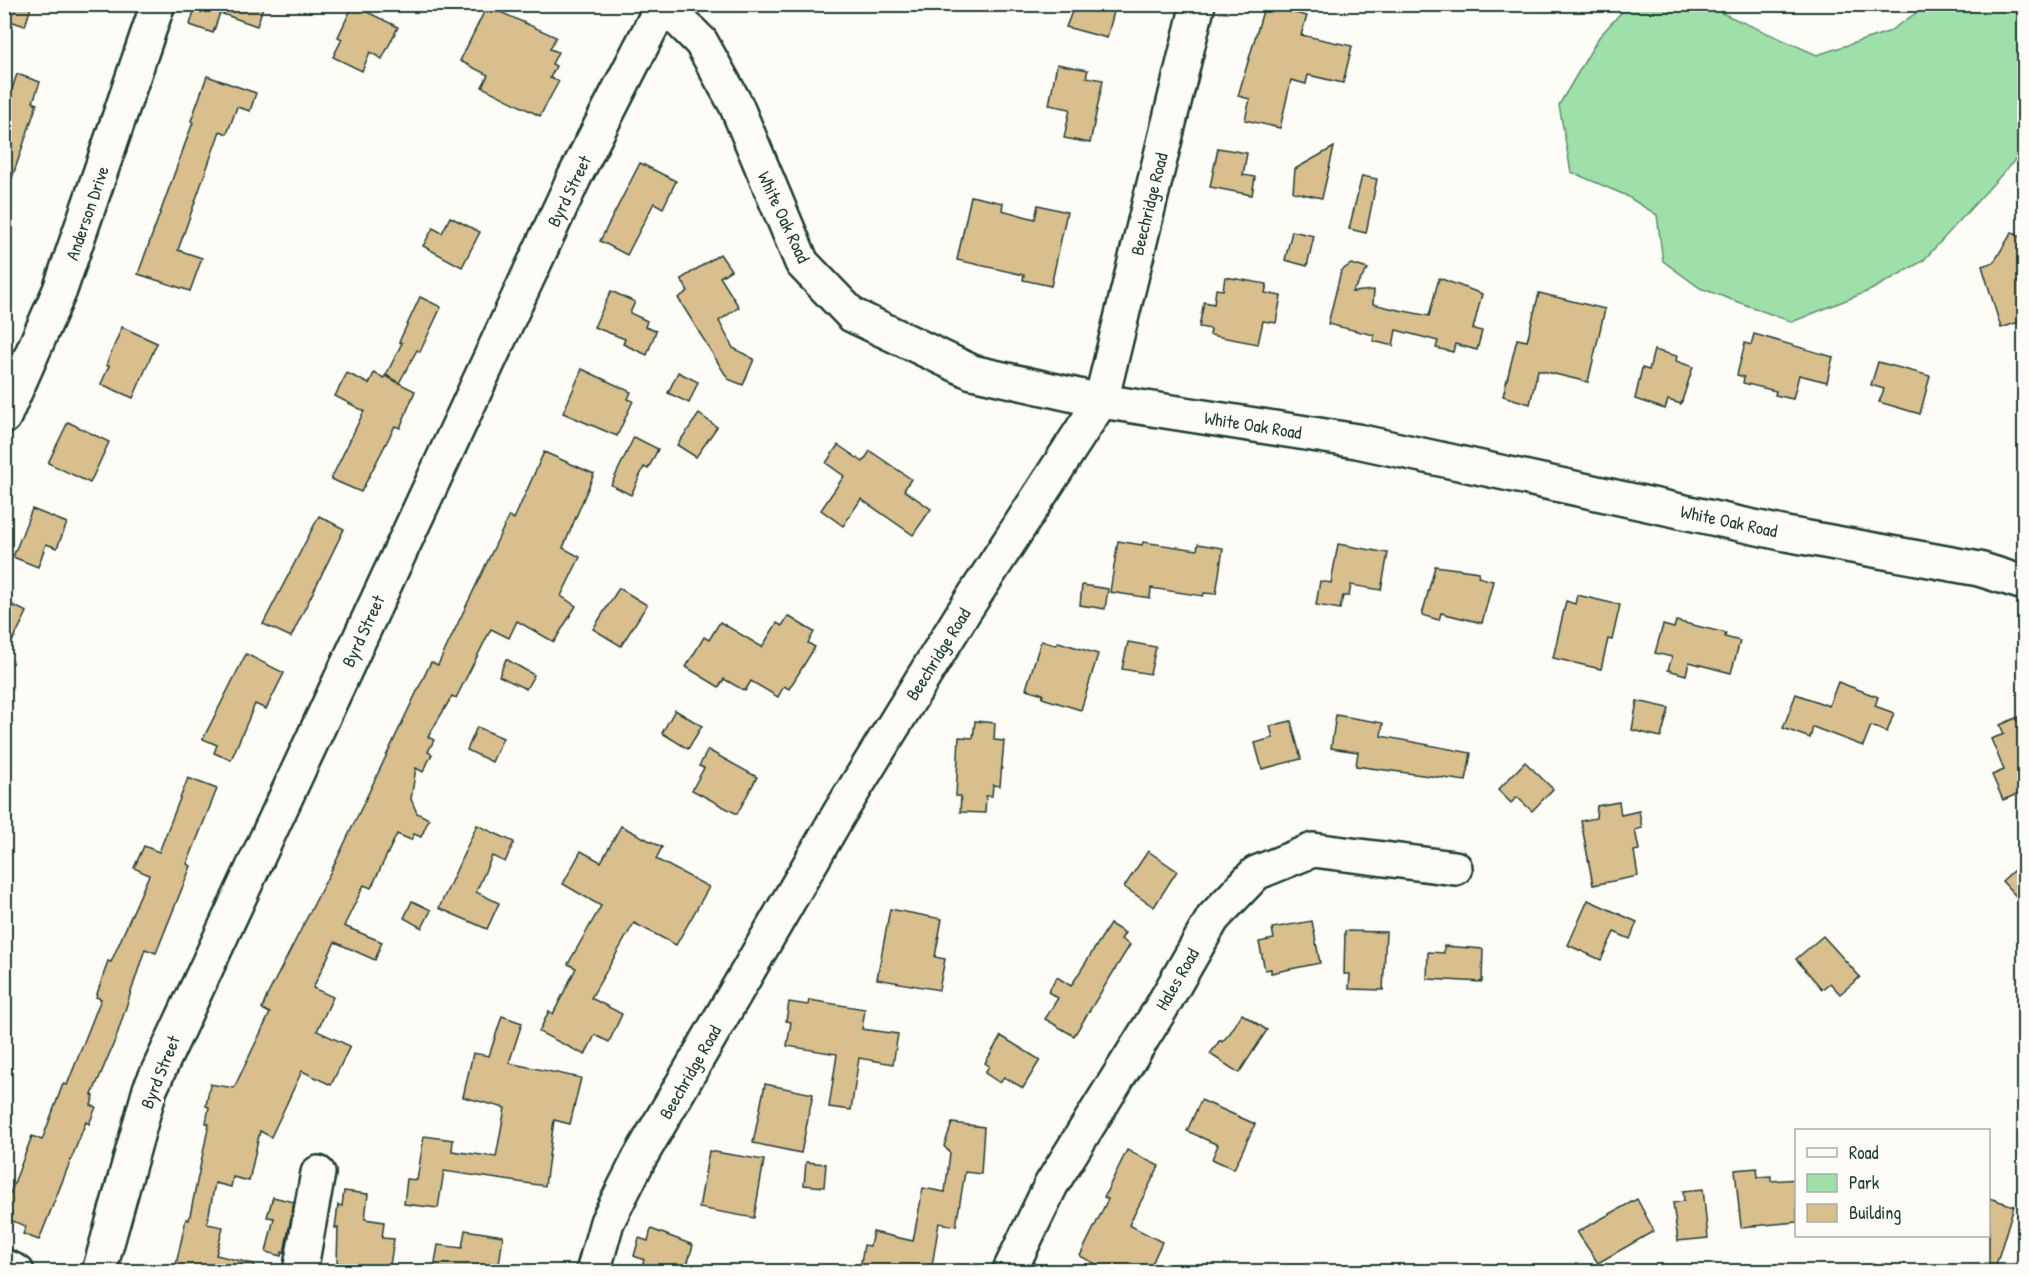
<svg xmlns="http://www.w3.org/2000/svg" width="2029" height="1276" font-family="'Patrick Hand',sans-serif">
<style>
.green{fill:#9fe0aa;stroke:#5f8e6f;stroke-width:1.5}
.building{fill:#d9be8e;stroke:#1f3d34;stroke-width:1.5}
.lines{fill:none;stroke-linecap:round;stroke-linejoin:round}
.minor-casing{stroke:#1f3d34;stroke-width:38}
.minor{stroke:#fdfcf7;stroke-width:33}
.labels{text-anchor:middle;dominant-baseline:central;stroke-width:6;stroke-linejoin:round;paint-order:stroke}
.street-label{font-size:18px;fill:#1f3d34;stroke:#fdfcf7}
</style>
<rect width="100%" height="100%" fill="#fdfcf7"/>
<filter id="ink" filterUnits="userSpaceOnUse"><feTurbulence type="fractalNoise" baseFrequency=".0167" numOctaves="2"/><feDisplacementMap in="SourceGraphic" scale="12" xChannelSelector="R" yChannelSelector="G"/><feConvolveMatrix kernelMatrix="1 2 1 2 8 2 1 2 1" color-interpolation-filters="sRGB"/></filter>
<g filter="url(#ink)">
<polygon class="green" points="1628,5 1684,5 1715,10 1817,55 1888,32 1928,5 2024,5 2024,150 1923,261 1871,290 1792,322 1700,288 1663,261 1657,215 1625,195 1571,172 1559,105 1599,37"/>
<g class="building">
<polygon points="4,4 32,4 25,26 4,19"/>
<polygon points="196,4 264,4 257,26 220,13 213,33 190,25"/>
<polygon points="1075,4 1116,4 1107,38 1066,27"/>
<polygon points="1265,4 1298,4 1295,13 1307,16 1301,35 1352,46 1343,83 1308,75 1306,84 1291,80 1280,128 1245,120 1250,99 1238,96"/>
<polygon points="353,5 398,27 382,59 370,52 362,71 333,57 342,39 338,37"/>
<polygon points="487,6 556,37 550,49 558,52 552,64 556,66 550,78 559,81 540,116 482,87 488,75 460,61"/>
<polygon points="1057,64 1088,70 1086,77 1103,80 1090,143 1064,138 1070,109 1049,105"/>
<polygon points="17,74 40,82 33,102 37,104 8,190 4,189 4,93 10,95"/>
<polygon points="207,76 256,93 250,111 237,107 227,134 220,131 178,250 202,258 190,291 138,274 193,122 191,121"/>
<polygon points="1334,147 1322,198 1293,192 1295,169"/>
<polygon points="1218,148 1247,153 1243,175 1255,177 1252,195 1210,187"/>
<polygon points="640,163 676,181 663,208 654,203 627,255 600,241"/>
<polygon points="1362,176 1377,179 1366,233 1349,229"/>
<polygon points="971,196 1003,203 1002,210 1035,219 1038,205 1067,212 1051,286 1023,280 1024,275 957,260"/>
<polygon points="450,217 480,232 462,267 423,246 433,228 442,233"/>
<polygon points="1292,231 1314,236 1307,266 1285,260"/>
<polygon points="2012,232 2025,240 2025,320 2001,328 1982,266 1994,262"/>
<polygon points="720,254 731,270 720,277 739,307 719,321 733,348 754,359 743,385 728,379 678,298 688,291 681,279"/>
<polygon points="1351,264 1368,269 1352,292 1374,290 1373,304 1394,309 1429,316 1439,278 1482,294 1473,329 1482,331 1477,350 1455,344 1453,352 1436,348 1438,341 1396,330 1393,346 1373,341 1374,335 1328,324 1341,271"/>
<polygon points="1225,277 1267,284 1265,293 1281,296 1276,323 1263,321 1258,344 1210,335 1211,329 1199,327 1204,302 1214,304 1216,289 1223,290"/>
<polygon points="611,291 635,302 630,313 647,321 645,327 656,331 647,355 623,344 625,339 594,327"/>
<polygon points="1539,293 1605,309 1588,382 1538,370 1530,404 1503,396 1517,339 1527,341"/>
<polygon points="420,297 441,307 420,352 417,350 399,383 386,375 402,343 399,342"/>
<polygon points="122,327 157,343 133,398 101,384 109,366 106,365"/>
<polygon points="1754,334 1833,357 1827,382 1799,375 1793,399 1775,395 1776,391 1743,383 1744,377 1737,375 1745,343 1751,345"/>
<polygon points="1654,350 1677,356 1676,361 1693,367 1681,404 1668,400 1665,409 1635,399 1642,368 1649,370"/>
<polygon points="1878,362 1930,376 1920,414 1879,402 1884,389 1871,385"/>
<polygon points="582,369 631,392 628,399 633,401 617,436 563,413"/>
<polygon points="678,372 698,382 689,403 668,393"/>
<polygon points="347,373 369,384 374,373 384,378 385,376 415,391 400,428 395,426 361,492 331,479 364,411 335,396"/>
<polygon points="699,414 717,427 696,457 677,445"/>
<polygon points="68,422 109,442 90,483 48,463"/>
<polygon points="634,437 658,449 648,469 644,467 631,495 611,485"/>
<polygon points="838,445 863,462 870,451 911,479 904,490 931,509 913,535 861,499 843,526 821,510 844,476 826,463"/>
<polygon points="544,452 594,474 563,548 580,557 561,596 576,606 554,642 517,621 509,638 491,629 456,698 452,696 428,737 434,740 428,752 432,754 423,772 416,768 411,799 417,813 429,819 421,837 414,834 411,840 397,834 371,888 364,885 344,926 382,942 375,960 335,942 313,988 333,997 317,1031 350,1046 331,1085 302,1071 271,1137 260,1131 249,1181 233,1177 231,1187 215,1183 207,1224 223,1227 216,1255 254,1264 253,1272 175,1269 186,1219 189,1220 209,1124 206,1123 209,1107 206,1106 210,1084 234,1088 270,1013 262,1009 267,996 337,859 431,662 438,665 509,516 514,519"/>
<polygon points="32,509 67,523 57,548 46,544 38,567 13,557"/>
<polygon points="319,516 344,529 291,637 263,624"/>
<polygon points="1118,541 1142,545 1143,542 1197,550 1198,544 1223,548 1216,594 1204,593 1203,596 1151,588 1150,598 1110,592"/>
<polygon points="1338,544 1388,553 1381,590 1351,585 1349,596 1343,596 1340,609 1316,605 1320,581 1331,583"/>
<polygon points="1435,566 1479,572 1478,577 1493,581 1482,623 1441,613 1439,620 1422,615"/>
<polygon points="1082,585 1108,589 1105,609 1080,605"/>
<polygon points="619,588 647,605 621,646 593,629"/>
<polygon points="1577,595 1620,605 1612,640 1608,639 1601,669 1553,658 1566,601 1575,604"/>
<polygon points="4,601 27,612 4,658"/>
<polygon points="788,616 814,632 808,643 815,647 789,689 784,686 778,697 751,681 745,691 724,679 719,687 686,667 704,637 709,640 720,622 762,647 777,623 782,626"/>
<polygon points="1676,621 1726,633 1725,637 1740,641 1731,673 1689,662 1686,675 1668,670 1672,657 1655,653 1663,625 1674,628"/>
<polygon points="1041,641 1056,645 1058,642 1098,654 1081,710 1042,698 1043,694 1026,689"/>
<polygon points="1128,642 1156,647 1150,674 1122,669"/>
<polygon points="246,654 284,673 266,709 255,704 231,760 214,753 217,745 203,739"/>
<polygon points="506,659 534,675 526,689 499,676"/>
<polygon points="1838,682 1878,697 1875,706 1894,713 1887,732 1871,726 1863,746 1813,727 1810,738 1783,728 1796,694 1829,706"/>
<polygon points="1637,701 1669,708 1661,737 1632,730"/>
<polygon points="675,710 702,726 688,749 662,733"/>
<polygon points="2025,714 2025,791 2003,800 1992,775 2004,770 1991,739 2004,734 2000,725"/>
<polygon points="1336,715 1383,723 1381,736 1471,753 1466,781 1356,766 1358,752 1331,748"/>
<polygon points="975,721 995,723 994,740 1004,741 1000,786 993,785 992,796 986,796 985,813 960,812 961,796 956,796 959,737 973,738"/>
<polygon points="1291,721 1301,759 1262,769 1255,743 1273,738 1270,726"/>
<polygon points="477,727 503,738 492,762 467,750"/>
<polygon points="708,750 757,777 737,814 692,790 704,768 699,766"/>
<polygon points="1525,762 1553,789 1532,811 1517,797 1511,803 1498,790"/>
<polygon points="188,778 217,789 187,864 191,866 156,953 145,949 116,1038 92,1095 94,1096 91,1105 96,1107 89,1124 86,1122 39,1240 23,1234 26,1226 4,1218 4,1191 10,1194 32,1136 42,1140 63,1084 67,1085 101,999 96,997 108,961 111,962 149,875 134,868 144,846 159,852"/>
<polygon points="1619,802 1621,815 1639,811 1642,828 1635,830 1639,850 1634,851 1638,876 1593,885 1581,821 1596,818 1597,806"/>
<polygon points="477,825 514,842 505,862 492,856 476,892 499,903 487,929 439,908"/>
<polygon points="621,826 662,847 656,859 709,887 676,945 634,923 591,998 622,1014 609,1042 595,1035 585,1055 539,1032 549,1011 553,1014 576,968 568,964 601,906 563,884 581,851 601,862"/>
<polygon points="1148,851 1177,871 1154,907 1124,887"/>
<polygon points="2025,860 2025,906 2002,881"/>
<polygon points="1588,900 1637,922 1630,939 1614,932 1601,960 1568,945"/>
<polygon points="412,901 431,910 422,928 404,918"/>
<polygon points="890,909 942,919 935,957 945,959 939,990 877,979"/>
<polygon points="1312,921 1320,963 1271,973 1271,969 1265,970 1259,942 1274,939 1272,928"/>
<polygon points="1110,924 1125,933 1121,939 1130,945 1074,1036 1045,1019 1058,998 1048,992 1057,977 1071,986"/>
<polygon points="1345,931 1386,932 1383,990 1349,989 1350,974 1344,974"/>
<polygon points="1823,936 1860,977 1840,994 1830,983 1822,989 1796,959"/>
<polygon points="1444,946 1483,949 1482,982 1427,979 1428,952 1444,953"/>
<polygon points="809,1000 865,1009 862,1029 898,1034 893,1064 859,1058 851,1110 829,1107 837,1054 787,1046 791,1022 786,1021 789,1002 808,1005"/>
<polygon points="1242,1014 1267,1030 1239,1073 1210,1054 1220,1040 1222,1042 1230,1033"/>
<polygon points="502,1016 522,1023 509,1063 581,1078 570,1124 554,1120 545,1186 444,1171 438,1208 404,1204 407,1179 417,1180 424,1136 453,1140 452,1151 496,1157 505,1108 463,1097 473,1053 489,1056"/>
<polygon points="1001,1036 1040,1060 1023,1088 1004,1077 1000,1083 985,1073 989,1066 985,1063"/>
<polygon points="765,1084 813,1094 801,1153 753,1143"/>
<polygon points="1201,1100 1255,1124 1234,1169 1212,1159 1218,1145 1187,1131"/>
<polygon points="952,1123 984,1127 981,1174 965,1172 956,1226 939,1223 931,1272 873,1272 860,1268 864,1245 870,1246 873,1232 913,1241 923,1188 945,1192 950,1153 944,1146"/>
<polygon points="1127,1150 1159,1166 1129,1225 1162,1242 1150,1268 1142,1265 1138,1272 1111,1272 1080,1256 1108,1199 1104,1197"/>
<polygon points="709,1151 764,1160 754,1218 699,1208"/>
<polygon points="806,1162 826,1164 824,1187 804,1185"/>
<polygon points="1757,1168 1758,1177 1771,1176 1771,1181 1797,1179 1797,1222 1741,1227 1735,1170"/>
<polygon points="1703,1189 1708,1238 1678,1241 1673,1203 1684,1201 1683,1191"/>
<polygon points="344,1191 368,1194 365,1219 384,1222 382,1238 394,1239 389,1272 347,1272 348,1264 337,1263 338,1228 335,1228 338,1205 342,1206"/>
<polygon points="273,1197 294,1202 284,1253 282,1252 281,1256 266,1252 274,1218 267,1217"/>
<polygon points="1989,1198 2014,1206 1994,1272 1989,1272"/>
<polygon points="1637,1199 1654,1231 1598,1263 1577,1232"/>
<polygon points="651,1229 693,1245 685,1272 640,1272 644,1260 634,1256 639,1238 648,1241"/>
<polygon points="465,1230 503,1236 498,1272 434,1268 438,1245 462,1248"/>
</g>
<g class="lines">
<g class="minor-casing">
<g id="minor">
<polyline points="663,4 701,42 736,105 802,263 852,315 972,372 1101,401 1357,441 1786,534 1979,569 2024,583"/>
<polyline points="4,417 60,290 158,4"/>
<polyline points="4,1266 17,1272"/>
<polyline points="99,1272 150,1089 574,178 663,4"/>
<polyline points="300,1272 318,1173"/>
<polyline points="593,1272 607,1222 639,1159 839,814 963,613 1101,401 1198,4"/>
<polyline points="1009,1272 1051,1185 1160,1010 1213,918 1256,873 1313,850 1455,868"/>
</g>
</g>
<use href="#minor" class="minor"/>
</g>
</g>
<g class="labels">
<g class="street-label">
<text transform="translate(569 191) rotate(-64)">Byrd Street</text>
<text transform="translate(1149 204) rotate(-76)">Beechridge Road</text>
<text transform="translate(87 213) rotate(-71)">Anderson Drive</text>
<text transform="translate(784 217) rotate(65)">White Oak Road</text>
<text transform="translate(1253 425) rotate(9)">White Oak Road</text>
<text transform="translate(1729 521) rotate(12)">White Oak Road</text>
<text transform="translate(363 631) rotate(-65)">Byrd Street</text>
<text transform="translate(938 654) rotate(-58)">Beechridge Road</text>
<text transform="translate(1177 979) rotate(-60)">Hales Road</text>
<text transform="translate(160 1072) rotate(-68)">Byrd Street</text>
<text transform="translate(690 1072) rotate(-60)">Beechridge Road</text>
</g>
</g>
<rect width="2029" height="1276" fill="none" stroke="#fdfcf7" stroke-width="24"/>
<rect x="12" y="12" width="2005" height="1252" fill="none" stroke="#1f3d34" stroke-width="2" filter="url(#ink)"/>
<rect x="1795" y="1129" width="195" height="108" fill="#fdfcf7" stroke="#a4b0a9" stroke-width="1.5"/>
<rect x="1807" y="1148" width="30" height="9" fill="#fdfcf7" stroke="#a4b0a9" stroke-width="1.5"/>
<text x="1849" y="1159" font-size="18" fill="#1f3d34">Road</text>
<rect x="1807" y="1174" width="30" height="18" fill="#9fe0aa" stroke="#a4b0a9" stroke-width="1.5"/>
<text x="1849" y="1189" font-size="18" fill="#1f3d34">Park</text>
<rect x="1807" y="1204" width="30" height="18" fill="#d9be8e" stroke="#a4b0a9" stroke-width="1.5"/>
<text x="1849" y="1219" font-size="18" fill="#1f3d34">Building</text>
</svg>
